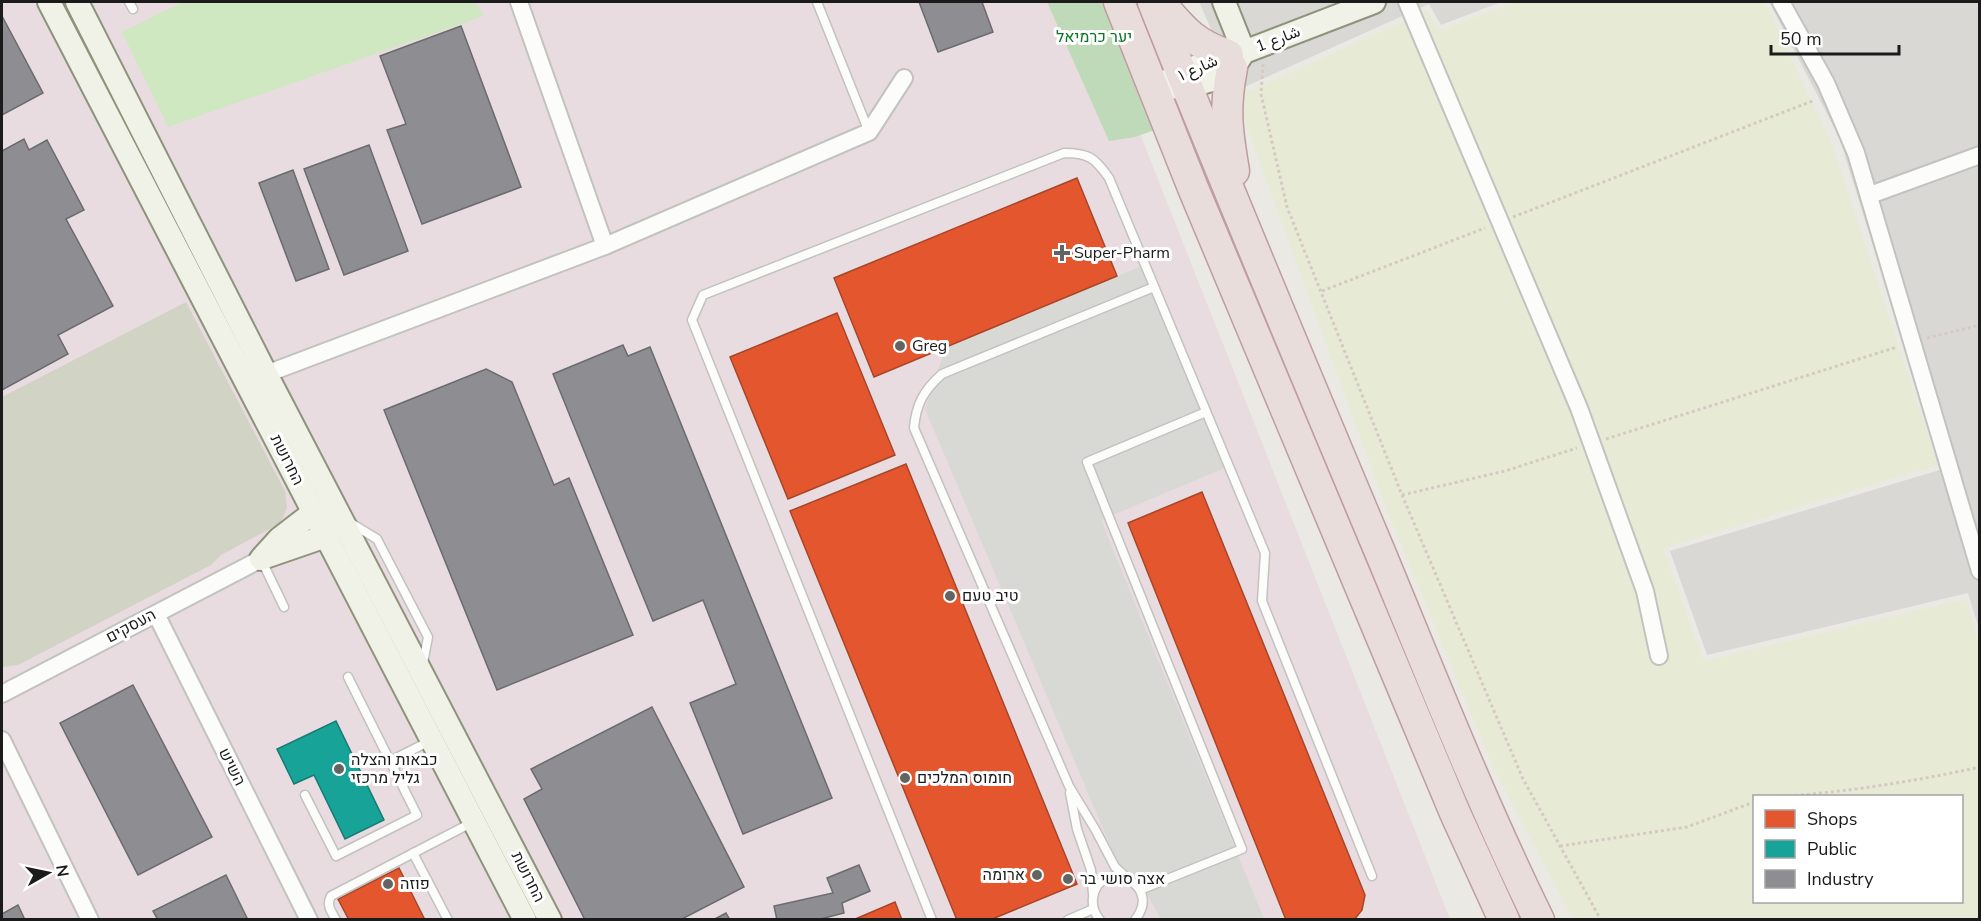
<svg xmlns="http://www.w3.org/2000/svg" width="1981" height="921" font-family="'Nunito Sans',Vazirmatn,Heebo,sans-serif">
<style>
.residential{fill:#d9d8d5}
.industrial{fill:#e8dce1}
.construction{fill:#d1d3c5}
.farmland{fill:#e7ebd6;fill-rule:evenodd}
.grass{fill:#d0e8c1}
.forest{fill:#bfdab8}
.parking{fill:#d8d8d5}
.shops{fill:#e4572e;stroke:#a84528;stroke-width:1.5}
.public{fill:#17a398;stroke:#187a72;stroke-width:1.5}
.industry{fill:#8d8d92;stroke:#6b6b6e;stroke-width:1.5}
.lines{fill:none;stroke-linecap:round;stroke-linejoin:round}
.lane-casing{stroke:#c2c2bf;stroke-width:11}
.street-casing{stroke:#c2c2bf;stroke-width:20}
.secondary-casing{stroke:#8e937c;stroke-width:26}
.highway-casing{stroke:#bf9c9f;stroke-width:33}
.path{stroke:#d6c9c4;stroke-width:3;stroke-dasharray:3 3;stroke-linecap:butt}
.lane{stroke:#fcfcfb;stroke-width:8}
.street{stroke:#fcfcfb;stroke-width:16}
.secondary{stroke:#f0f2e8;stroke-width:22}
.highway{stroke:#e9dddc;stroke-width:30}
.poi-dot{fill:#636361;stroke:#fff;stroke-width:2}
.labels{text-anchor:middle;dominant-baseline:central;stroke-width:6;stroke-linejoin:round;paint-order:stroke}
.park-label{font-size:16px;fill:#0b7726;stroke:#fff}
.street-label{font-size:16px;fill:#1b1b1b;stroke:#fff}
.poi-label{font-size:16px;fill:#1b1b1b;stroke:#fff;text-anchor:start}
</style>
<rect width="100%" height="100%" fill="#eae9e3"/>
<g class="residential">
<polygon points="1199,2 1501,2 1441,25 1429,4 1238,90"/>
<polygon points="1769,2 1979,2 1979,629 1968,593 1707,655 1670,551 1943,469 1839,137"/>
</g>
<polygon class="industrial" points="2,2 1088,2 1450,919 2,920"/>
<polygon class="construction" points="186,302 285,491 287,507 283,518 279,524 221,555 211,565 18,665 2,667 2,397"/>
<path class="farmland" d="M1517,2H1765L1832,145L1938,465L1663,548L1704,661L1966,599L1980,646L1979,919H1573L1492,765L1383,500L1236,97L1427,11L1439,31ZM1754,796H1962V902H1754Z"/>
<polygon class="grass" points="182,2 476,2 484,16 168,127 122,32"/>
<polygon class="forest" points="1047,2 1109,2 1160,128 1135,137 1109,141"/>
<polygon class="parking" points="1142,266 1227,467 1101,520 1264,919 1161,919 1148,896 1122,873 925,409 945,349"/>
<g class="shops">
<polygon points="1077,178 1117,276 874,377 834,278"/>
<polygon points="837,313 895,455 788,499 730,357"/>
<polygon points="906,464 1077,884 990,920 957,920 790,511"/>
<polygon points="1202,492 1365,895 1362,910 1354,920 1286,920 1128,523"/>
<polygon points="399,868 425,920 349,920 338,899"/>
<polygon points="895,902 902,920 853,920"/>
</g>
<polygon class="public" points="336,721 384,820 345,839 314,775 294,784 277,749"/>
<g class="industry">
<polygon points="919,2 982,2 993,32 938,52"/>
<polygon points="2,16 43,93 2,115"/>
<polygon points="461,26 521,187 422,224 387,130 406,124 380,56"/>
<polygon points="24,139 29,150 47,140 84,210 66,219 113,306 58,335 68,354 2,390 2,151"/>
<polygon points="369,145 408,251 344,275 304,169"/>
<polygon points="293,170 329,269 296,281 259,183"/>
<polygon points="623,345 628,356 650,347 832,798 743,834 690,703 736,684 703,600 653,621 553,374"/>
<polygon points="486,369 512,382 554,485 569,478 633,635 497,690 384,410"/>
<polygon points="133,685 212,837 138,875 60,723"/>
<polygon points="652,707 744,887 680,920 585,920 524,799 542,789 531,769"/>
<polygon points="859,865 870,891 842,903 844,913 817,920 777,920 774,906 833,893 827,878"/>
<polygon points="226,875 248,920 158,920 153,911"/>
<polygon points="18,905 25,920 2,920 2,914"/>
<polygon points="726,913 730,920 713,920"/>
</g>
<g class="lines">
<g class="lane-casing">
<g id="lane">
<polyline points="129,2 133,9"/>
<polyline points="817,2 869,132"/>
<polyline points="349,522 377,539 428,637 423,663"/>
<polyline points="261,559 284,607"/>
<polyline points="390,761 430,741"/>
<polyline points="1070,793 1077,829 1091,870 1093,894"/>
<polyline points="305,795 336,856 417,815 348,677"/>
<polyline points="413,853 448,920"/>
<path d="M1127,878L1115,867L1095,829L1069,786L914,428C916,404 924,390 942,374L1154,287"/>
<polyline points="1140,890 1242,849 1087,462 1206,412"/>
<path d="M336,920C331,911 326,905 331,896L473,822"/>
<path d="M932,920L692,320L703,295L1064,153C1089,153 1095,158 1109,178L1265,553L1262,601L1372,876"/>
<polyline points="1068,920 1093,909"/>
<path d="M1100,920C1094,913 1092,907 1093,898C1098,857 1165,882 1135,920"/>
</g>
</g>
<g class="street-casing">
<g id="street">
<polyline points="1407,2 1579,408 1645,591 1659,656"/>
<polyline points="1781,2 1826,83 1856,153 1980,571"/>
<polyline points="1870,195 1980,155"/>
<polyline points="605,246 869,132 904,78"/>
<polyline points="266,374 605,246 519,2"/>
<polyline points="156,614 309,920"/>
<polyline points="2,694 261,559"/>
<polyline points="2,740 90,920"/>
</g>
</g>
<g class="secondary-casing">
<g id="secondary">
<polyline points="49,2 525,920"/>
<polyline points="77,2 266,374 550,920"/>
<polyline points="1224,2 1244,52"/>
<polyline points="1167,81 1210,60 1234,54"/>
<path d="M1154,89C1179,87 1212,86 1232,68C1237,64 1240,57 1244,52L1374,2"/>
<polyline points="265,557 326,536 334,525"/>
<polyline points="261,559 279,539 314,512 327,515"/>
</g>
</g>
<g class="highway-casing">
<g id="highway">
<polyline points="1119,2 1193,188 1414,715 1455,813 1504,920"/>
<path d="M1153,2C1226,186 1303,369 1380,552C1431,675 1480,800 1539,920"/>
<path d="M1162,5C1183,30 1196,45 1228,55"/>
<path d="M1232,68C1224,109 1227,130 1234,171"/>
</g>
</g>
<g class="path">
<polyline points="1263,64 1261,94 1287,207 1402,495 1523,779 1601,920"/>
<polyline points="1513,217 1815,100"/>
<polyline points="1322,291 1485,228"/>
<polyline points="1927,338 1980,325"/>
<polyline points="1606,439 1897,347"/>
<polyline points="1402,495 1505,471 1577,448"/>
<path d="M1789,796C1853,791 1916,781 1980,767"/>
<polyline points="1560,846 1687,827 1754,802"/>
</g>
<use href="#lane" class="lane"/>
<use href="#street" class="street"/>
<use href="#secondary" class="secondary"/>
<use href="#highway" class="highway"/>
</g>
<g class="poi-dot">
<path d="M1059 244h6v6h6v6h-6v6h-6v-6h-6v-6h6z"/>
<circle cx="900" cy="346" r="6"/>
<circle cx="950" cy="596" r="6"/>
<circle cx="339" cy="769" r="6"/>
<circle cx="905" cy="778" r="6"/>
<circle cx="1037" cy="875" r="6"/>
<circle cx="1068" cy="879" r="6"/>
<circle cx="388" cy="884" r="6"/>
</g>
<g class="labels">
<g class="park-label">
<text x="1094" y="37">יער כרמיאל</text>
</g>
<g class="street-label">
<text transform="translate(1278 39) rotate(-21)">شارع 1</text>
<text transform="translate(1198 68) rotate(-24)">شارع ١</text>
<text transform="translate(287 460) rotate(63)">החרושת</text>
<text transform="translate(131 626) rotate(-28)">העסקים</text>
<text transform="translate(232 767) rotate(63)">השיש</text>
<text transform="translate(528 877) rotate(63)">החרושת</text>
</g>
<g class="poi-label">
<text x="1074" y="253">Super-Pharm</text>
<text x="912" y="346">Greg</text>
<text x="962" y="596">טיב טעם</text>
<text x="351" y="760">כבאות והצלה<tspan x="351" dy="18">גליל מרכזי</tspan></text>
<text x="917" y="778">חומוס המלכים</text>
<text x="1025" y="875" text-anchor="end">ארומה</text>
<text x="1080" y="879">אצה סושי בר</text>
<text x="400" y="884">פוזה</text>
</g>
</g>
<rect width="1981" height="921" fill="none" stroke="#1b1b1b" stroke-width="6"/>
<rect x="1753" y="795" width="210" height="108" fill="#ffffff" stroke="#a4a4a4" stroke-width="1.5"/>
<rect x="1765" y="810" width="30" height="18" fill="#e4572e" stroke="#a4a4a4" stroke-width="1.5"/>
<text x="1807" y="825" font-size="18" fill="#1b1b1b">Shops</text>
<rect x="1765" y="840" width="30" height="18" fill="#17a398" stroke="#a4a4a4" stroke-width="1.5"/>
<text x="1807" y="855" font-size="18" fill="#1b1b1b">Public</text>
<rect x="1765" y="870" width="30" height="18" fill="#8d8d92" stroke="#a4a4a4" stroke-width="1.5"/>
<text x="1807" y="885" font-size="18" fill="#1b1b1b">Industry</text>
<g transform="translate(48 873) rotate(81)" stroke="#ffffff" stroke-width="4.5" paint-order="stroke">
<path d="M0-4.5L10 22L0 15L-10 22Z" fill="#1b1b1b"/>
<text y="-9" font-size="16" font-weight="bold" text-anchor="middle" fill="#1b1b1b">N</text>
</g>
<path d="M1771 45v9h128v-9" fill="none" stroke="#1b1b1b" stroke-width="3"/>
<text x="1780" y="45" font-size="18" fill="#1b1b1b" stroke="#ffffff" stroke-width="4.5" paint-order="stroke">50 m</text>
</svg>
